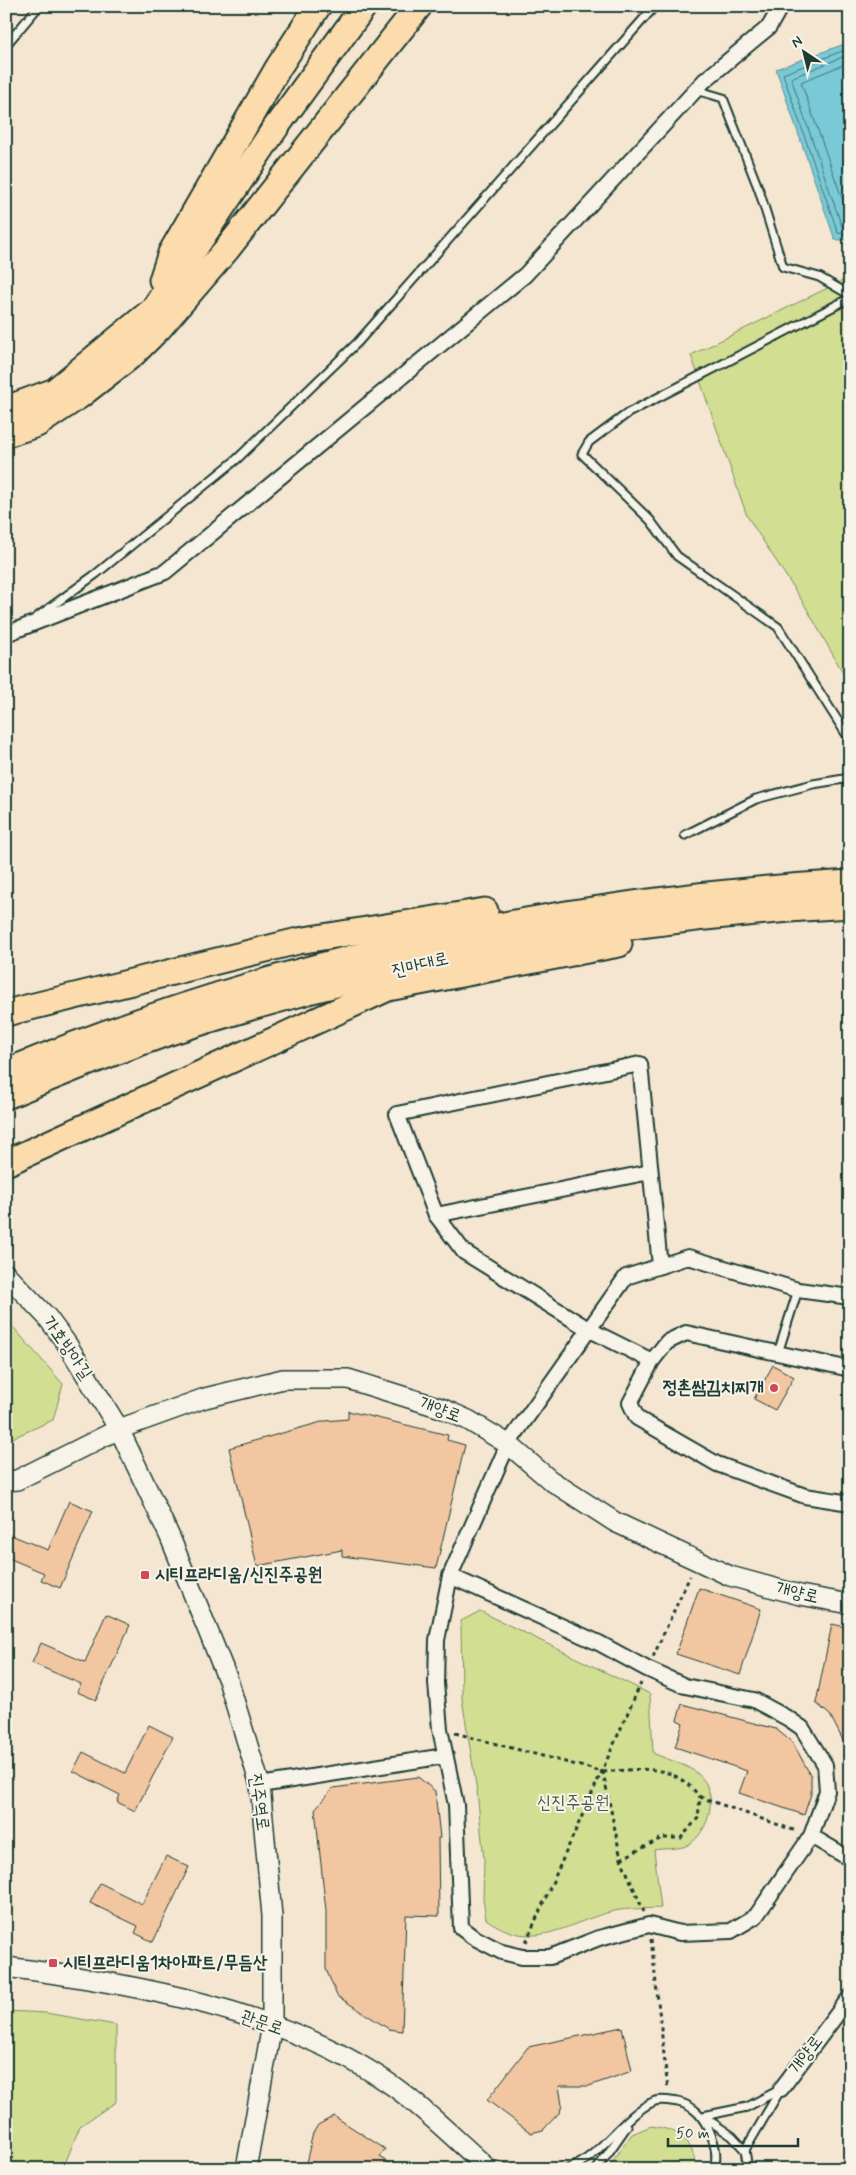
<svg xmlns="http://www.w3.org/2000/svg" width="856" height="2175" font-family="Mynerve,'Poor Story',sans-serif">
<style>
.green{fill:#d2de91;stroke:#788e62}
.water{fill:#7ac9d6;stroke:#569195}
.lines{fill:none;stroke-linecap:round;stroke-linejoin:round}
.shore{stroke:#437575;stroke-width:1}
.building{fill:#f1c6a0;stroke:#1f3d34}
.lane-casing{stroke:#1f3d34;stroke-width:11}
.street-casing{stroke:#1f3d34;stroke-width:18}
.secondary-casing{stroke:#1f3d34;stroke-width:22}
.highway-casing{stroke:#1f3d34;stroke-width:29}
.path{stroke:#1f3d34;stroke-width:3;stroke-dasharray:4 4;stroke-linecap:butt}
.lane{stroke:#f7f3e8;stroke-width:7}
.street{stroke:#f7f3e8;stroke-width:14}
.secondary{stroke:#f7f3e8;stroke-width:19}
.highway{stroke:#fcdcac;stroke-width:25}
.poi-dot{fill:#d1495b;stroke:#f7f3e8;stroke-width:2}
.labels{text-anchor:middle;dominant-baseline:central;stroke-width:4;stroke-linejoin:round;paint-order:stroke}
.street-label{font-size:18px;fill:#1f3d34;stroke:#f7f3e8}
.poi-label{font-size:18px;font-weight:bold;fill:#1f3d34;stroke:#f7f3e8;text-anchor:start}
.park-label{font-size:18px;fill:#435d47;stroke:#f7f3e8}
</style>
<rect width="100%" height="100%" fill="#f5e6d2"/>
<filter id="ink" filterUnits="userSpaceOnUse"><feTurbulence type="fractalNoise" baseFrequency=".02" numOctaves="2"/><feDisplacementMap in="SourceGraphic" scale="10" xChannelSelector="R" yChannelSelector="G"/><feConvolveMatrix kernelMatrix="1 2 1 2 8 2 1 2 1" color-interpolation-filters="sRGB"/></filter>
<g filter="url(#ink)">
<g class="green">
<polygon points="850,277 850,685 804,604 747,516 691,355"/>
<polygon points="6,1319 63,1384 53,1420 6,1441"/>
<path d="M480,1611L650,1694L653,1753C668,1760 686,1764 698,1774C720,1792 710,1832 688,1845C679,1850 663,1848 654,1850L661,1908C646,1909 629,1908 614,1911C564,1923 536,1954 486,1919L483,1899L484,1860L477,1791L462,1699L461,1621Z"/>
<polygon points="6,2011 46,2013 116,2025 116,2102 80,2126 63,2169 6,2169"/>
<path d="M651,2126C680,2130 693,2139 696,2169H607L632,2134Z"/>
</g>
<polygon class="water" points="850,42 850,240 835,240 776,69"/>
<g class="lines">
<g class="shore">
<polyline points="850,48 783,74 838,233 850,235"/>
<polyline points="850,54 791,78 842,227 850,228"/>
<polyline points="850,62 801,82 850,221"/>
</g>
</g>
<g class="building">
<polygon points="773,1365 794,1377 775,1410 754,1399"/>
<polygon points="348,1411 448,1435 447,1440 465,1445 436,1568 342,1556 342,1550 257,1566 229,1448 325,1421 348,1419"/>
<polygon points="69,1501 93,1511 60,1588 41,1580 44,1573 6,1557 6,1533 48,1550"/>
<polygon points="699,1588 761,1609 740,1675 676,1654"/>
<polygon points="106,1614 130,1625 96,1700 77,1692 81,1684 32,1663 41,1643 85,1662"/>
<polygon points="832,1624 850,1628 850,1754 830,1715 816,1703"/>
<polygon points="682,1704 776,1729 793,1743 811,1776 811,1794 804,1815 739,1793 747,1771 675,1747 683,1723 677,1720"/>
<polygon points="149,1725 173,1737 135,1811 117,1802 120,1795 73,1771 83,1752 125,1773"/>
<polygon points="418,1777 435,1791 440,1838 438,1838 439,1916 406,1915 402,2031 389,2029 337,1996 326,1969 326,1911 315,1809 333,1788"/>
<polygon points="166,1856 189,1867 153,1942 135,1933 138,1926 90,1903 100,1883 142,1904"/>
<polygon points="622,2027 632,2071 589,2086 559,2086 562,2105 560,2112 543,2130 531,2133 487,2100 528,2047"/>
<polygon points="334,2116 385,2149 379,2157 399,2169 316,2169 306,2163 313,2133 318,2125"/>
</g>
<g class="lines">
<g class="lane-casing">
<g id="lane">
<polyline points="6,45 39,6"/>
<polyline points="696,90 723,98 759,190 783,267 819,277 850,295"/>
<polyline points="850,298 628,413 589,442 582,454 650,520 677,556 778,627 850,740"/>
<polyline points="37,617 96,574 237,459 358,342 655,6"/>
<polyline points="685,835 756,799 813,784 850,778"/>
<polyline points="778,1353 798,1290"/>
<polyline points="703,2116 747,2107 781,2089 745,2150"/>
<polyline points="704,2117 732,2136 745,2150 748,2169"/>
<polyline points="482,2163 511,2169"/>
<path d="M568,2169C599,2159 624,2114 655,2101C662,2099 671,2101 678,2102C695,2106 703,2117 710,2132C715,2144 718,2155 714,2169"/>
<polyline points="597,2169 627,2126"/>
</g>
</g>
<g class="street-casing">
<g id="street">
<polyline points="6,634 165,572 525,275 704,81 769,27 781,6"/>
<polyline points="436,1215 650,1172"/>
<polyline points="652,1361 588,1329 464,1252 436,1215 397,1114 640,1064 660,1266"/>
<polyline points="850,1369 686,1333 667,1342 652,1361 630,1403 637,1418 717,1464 805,1496 850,1503"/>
<polyline points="450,1576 599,1643 647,1669 685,1686 754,1700 789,1719 802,1728 825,1765 827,1791 811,1836 756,1916 731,1931 680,1933 649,1925 599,1938 550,1957 522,1957 502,1952 473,1937 461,1928 456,1805 440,1729 436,1683 437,1640 450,1576 508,1444 626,1277 688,1257 798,1290 850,1297"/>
<polyline points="260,1785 445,1756"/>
<polyline points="811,1836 850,1859"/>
<polyline points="781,2089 850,1997"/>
</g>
</g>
<g class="secondary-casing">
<g id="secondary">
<polyline points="6,1274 47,1317 67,1344 119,1429 170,1537 228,1680 260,1785 272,1916 272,2025 246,2169"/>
<polyline points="6,1481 17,1480 119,1429 205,1398 283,1379 348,1379 441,1408 468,1420 508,1444 550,1480 615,1522 730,1576 800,1595 850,1604"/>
<path d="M6,1967C133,1983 287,2011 393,2086C424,2108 453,2137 482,2163"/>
</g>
</g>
<g class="highway-casing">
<g id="highway">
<polyline points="162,280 171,253 278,68 318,6"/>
<polyline points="6,409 55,391 153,310 276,127 364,6"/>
<polyline points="6,434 37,424 79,396 133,354 159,328 227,249 419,6"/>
<polyline points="6,1013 298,941 485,911"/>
<path d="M6,1072C277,960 558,900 850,883"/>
<path d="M6,1096C61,1073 117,1050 173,1031C392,960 620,918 850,905"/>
<polyline points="6,1163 388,988 619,944"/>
</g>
</g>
<g class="path">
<polyline points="653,1657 690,1576"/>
<polyline points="455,1733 603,1772 621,1859 644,1912"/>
<path d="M603,1772C643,1769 672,1762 700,1797"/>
<polyline points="621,1859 662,1838 681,1838 698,1818 700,1797 796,1831"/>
<polyline points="651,1939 668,2090"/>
<polyline points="526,1942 641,1683"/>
</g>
<use href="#lane" class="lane"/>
<use href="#street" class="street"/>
<use href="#secondary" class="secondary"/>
<use href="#highway" class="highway"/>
</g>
</g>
<g class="poi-dot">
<circle cx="774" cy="1388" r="5"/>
<rect x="140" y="1570" width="10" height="10" rx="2.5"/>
<rect x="48" y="1958" width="10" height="10" rx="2.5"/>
</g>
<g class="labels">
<g class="street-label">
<text transform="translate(420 965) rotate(-13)">진마대로</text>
<text transform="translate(67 1348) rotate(55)">가호방아길</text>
<text transform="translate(440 1410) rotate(20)">개양로</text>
<text transform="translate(797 1593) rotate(13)">개양로</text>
<text transform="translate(259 1802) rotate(82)">진주역로</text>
<text transform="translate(262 2023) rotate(19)">관문로</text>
<text transform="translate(806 2055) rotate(-53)">개양로</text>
</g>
<g class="poi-label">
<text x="764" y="1388" text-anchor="end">정촌쌈김치찌개</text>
<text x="155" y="1575">시티프라디움/신진주공원</text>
<text x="63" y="1963">시티프라디움1차아파트/무듬산</text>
</g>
<g class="park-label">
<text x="573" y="1803">신진주공원</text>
</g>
</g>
<rect width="856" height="2175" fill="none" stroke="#f7f3e8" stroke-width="25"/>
<rect x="12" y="12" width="831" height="2150" fill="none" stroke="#1f3d34" stroke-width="2" filter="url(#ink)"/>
<g transform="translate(804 52) rotate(325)" stroke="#f7f3e8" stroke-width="4" paint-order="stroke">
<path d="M0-4L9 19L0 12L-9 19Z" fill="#1f3d34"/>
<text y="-8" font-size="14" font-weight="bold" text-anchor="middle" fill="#1f3d34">N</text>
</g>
<path d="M668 2138v8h130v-8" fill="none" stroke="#1f3d34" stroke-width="2.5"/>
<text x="676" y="2138" font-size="15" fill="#1f3d34" stroke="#f7f3e8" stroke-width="4" paint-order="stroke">50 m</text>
</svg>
